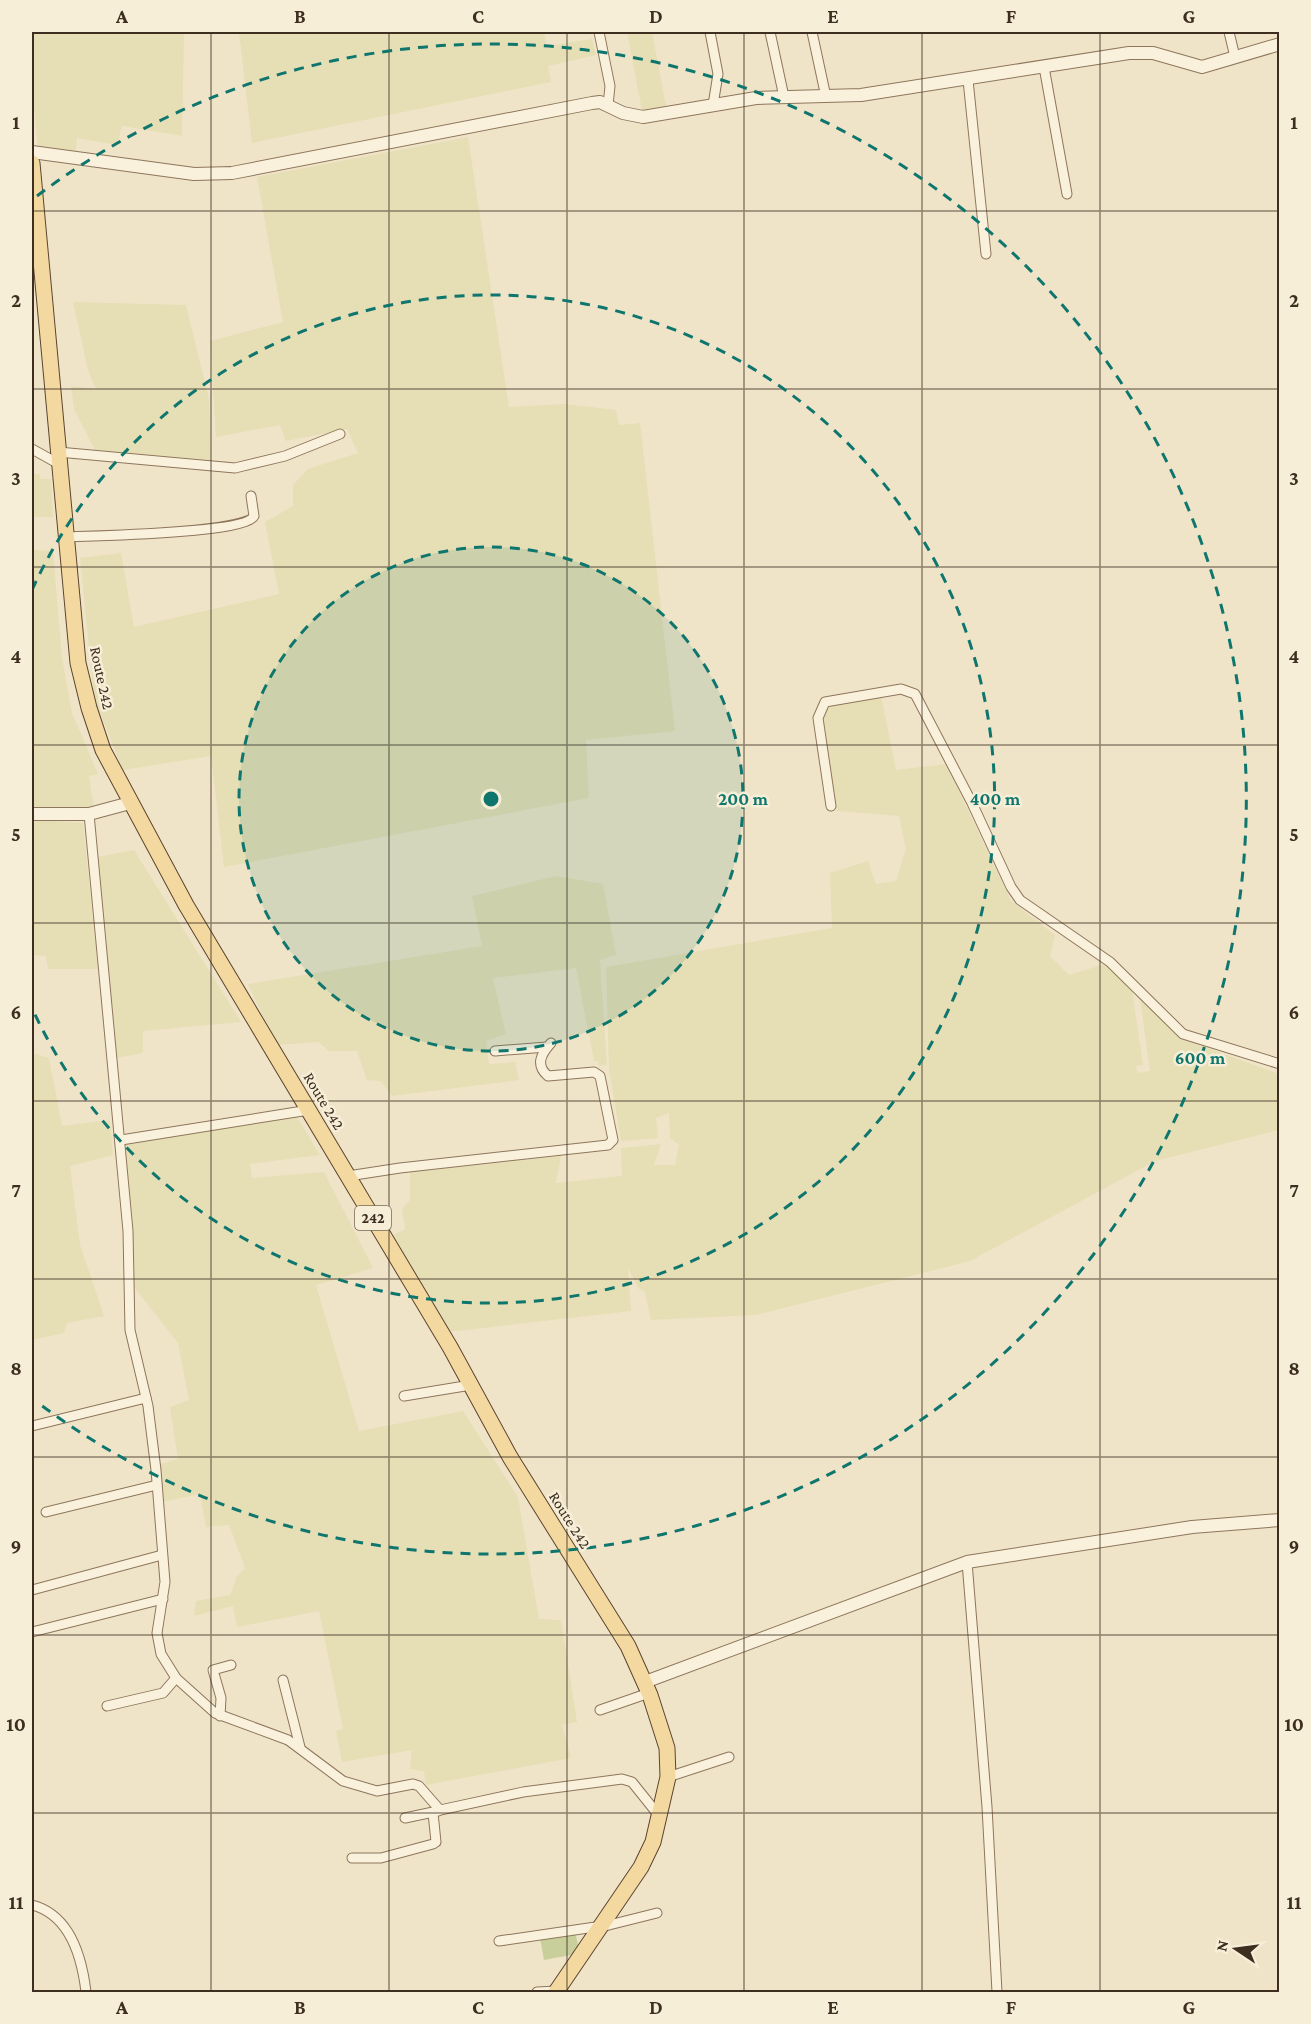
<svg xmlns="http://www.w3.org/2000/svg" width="1311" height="2024" font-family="'Crimson Pro',serif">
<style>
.farmland{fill:#e6deb5}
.green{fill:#c9cf9b}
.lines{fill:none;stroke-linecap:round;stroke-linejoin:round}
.minor-casing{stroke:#8d765c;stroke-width:11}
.tertiary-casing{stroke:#8d765c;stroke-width:14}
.primary-casing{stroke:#5b4430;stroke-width:17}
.minor{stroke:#faf1dc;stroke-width:9}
.tertiary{stroke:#faf1dc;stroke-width:12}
.primary{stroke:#f3d9a0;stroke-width:15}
.grid{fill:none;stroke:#3d2e20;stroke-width:1.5;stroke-opacity:0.55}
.ring{fill:none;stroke:#0f766e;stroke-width:3;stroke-dasharray:10 8}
.labels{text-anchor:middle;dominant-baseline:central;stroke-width:5;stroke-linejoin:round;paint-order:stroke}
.shield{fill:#f7eed8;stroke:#756857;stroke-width:1.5}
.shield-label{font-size:15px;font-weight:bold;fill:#3d2e20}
.street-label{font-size:16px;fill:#3d2e20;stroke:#f7eed8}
.centre{fill:#0f766e;stroke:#f7eed8;stroke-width:3}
.ring-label{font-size:18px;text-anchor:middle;font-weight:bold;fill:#0f766e;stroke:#f7eed8;stroke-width:5;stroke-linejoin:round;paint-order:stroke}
.neatline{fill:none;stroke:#3d2e20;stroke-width:2}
.grid-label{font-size:20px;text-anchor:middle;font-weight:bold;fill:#3d2e20}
</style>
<rect width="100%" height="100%" fill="#f0e4c8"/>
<g class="farmland">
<polygon points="32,32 184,32 182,136 122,126 117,145 77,138 76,151 38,149 32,88"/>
<polygon points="239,32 544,32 547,46 592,39 596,55 548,66 551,82 252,143"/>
<polygon points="627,32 652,32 666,106 642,110"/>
<polygon points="468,137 509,407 564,404 616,410 619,425 640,423 675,731 586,740 589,798 224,867 211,756 123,770 94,698 80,558 121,553 134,627 279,594 265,522 293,506 293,485 308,469 358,453 347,429 286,441 280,425 216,437 210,341 283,322 257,177"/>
<polygon points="73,302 186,305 209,399 211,460 95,450 74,409 71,386 96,389 88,370"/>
<polygon points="32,474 39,474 41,479 51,479 53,517 32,517"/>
<polygon points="32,550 53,551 62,658 72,713 98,774 89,776 94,808 32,808"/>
<polygon points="881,696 896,770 946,764 1011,901 1055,935 1050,956 1069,975 1105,964 1132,990 1143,1065 1136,1066 1137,1073 1150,1071 1140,998 1180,1038 1279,1074 1279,1130 1155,1161 970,1261 756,1315 651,1320 645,1292 639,1289 628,1268 631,1311 448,1332 392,1236 405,1229 402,1209 410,1200 410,1172 561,1156 556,1183 622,1176 621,1148 661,1144 654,1165 675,1165 679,1145 670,1138 669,1113 656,1118 658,1138 621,1141 609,1069 606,967 832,928 830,873 868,861 876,884 896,881 906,849 899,816 837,811 818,708"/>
<polygon points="32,819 83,823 98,969 48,969 46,956 32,955"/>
<polygon points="134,850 241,1022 143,1031 143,1053 117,1058 98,857"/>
<polygon points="556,876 603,884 616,955 600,960 607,1065 599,1066 598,1061 594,1061 576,968 493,978 506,1034 486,1041 489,1064 515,1062 519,1080 392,1096 381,1081 367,1080 357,1051 329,1051 318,1042 276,1045 248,984 482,946 472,896"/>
<polygon points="32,1053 49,1058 62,1126 110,1120 113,1155 70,1166 80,1245 104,1316 67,1323 64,1333 32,1340"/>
<polygon points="297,1117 320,1155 250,1164 252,1178 324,1172 373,1268 316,1285 359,1431 463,1411 518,1497 539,1619 561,1620 577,1722 562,1725 571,1758 426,1785 424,1771 410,1769 412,1750 342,1762 336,1731 343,1729 319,1611 237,1627 233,1606 194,1616 196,1601 230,1595 237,1576 245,1568 229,1525 206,1527 200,1494 161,1502 158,1465 178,1459 170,1407 189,1400 178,1343 134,1287 123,1144"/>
</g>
<polygon class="green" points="575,1931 578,1945 571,1955 544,1960 540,1938"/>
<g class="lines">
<g class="minor-casing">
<g id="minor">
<polyline points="599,32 610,86 608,105"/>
<polyline points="710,32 718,74 713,105"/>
<polyline points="770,32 784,97"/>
<polyline points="812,32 826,97"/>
<polyline points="1229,32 1235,57"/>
<polyline points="1044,67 1067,194"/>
<polyline points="968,80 986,254"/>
<polyline points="32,449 59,464"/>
<polyline points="58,452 235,468 285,456 340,434"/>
<path d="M66,537C91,536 247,533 254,516L251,496"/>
<polyline points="831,806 818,718 825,702 901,689 915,694 972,803 1011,887 1020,900 1110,962 1183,1034 1280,1064"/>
<polyline points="89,814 128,1231 130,1330 148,1406 156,1470 165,1582 157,1633 161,1654 176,1678 215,1713 288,1740 343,1781 377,1791 413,1784 419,1786 440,1810 523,1792 622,1779 632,1782 660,1817"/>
<polyline points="495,1051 547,1047"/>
<polyline points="121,1140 309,1110"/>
<path d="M348,1176L400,1168L608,1145L613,1140L600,1076L594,1072L548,1076C535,1065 541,1054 551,1043"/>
<polyline points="404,1396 471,1385"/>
<polyline points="32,1426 146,1398"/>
<polyline points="46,1512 157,1485"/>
<polyline points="967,1562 987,1807 997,1992"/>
<polyline points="32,1590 162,1555"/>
<polyline points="32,1632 163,1599"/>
<polyline points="283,1680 300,1747"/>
<polyline points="107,1706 163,1693 176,1678"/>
<polyline points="600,1710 649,1693"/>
<polyline points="220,1716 221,1698 213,1670 231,1665"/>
<polyline points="668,1777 729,1757"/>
<polyline points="405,1818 438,1811"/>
<polyline points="352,1858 381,1858 433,1844 436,1842 433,1813"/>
<path d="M32,1905C71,1915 82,1958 86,1992"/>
<polyline points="499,1941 609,1925 657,1913"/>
<polyline points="537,1992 557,1991"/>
</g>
</g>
<g class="tertiary-casing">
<g id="tertiary">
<polyline points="32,152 194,174 232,173 592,103 600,102 623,113 643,117 756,98 861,95 1129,53 1153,53 1202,67 1280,44"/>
<polyline points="32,814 89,814 130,803"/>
<polyline points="645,1682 967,1562 1192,1527 1280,1520"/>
</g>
</g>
<g class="primary-casing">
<polyline id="primary" points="32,163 78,663 89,708 103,750 186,905 450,1347 510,1457 628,1646 650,1695 667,1748 668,1777 653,1842 641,1867 556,1992"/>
</g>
<use href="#minor" class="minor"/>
<use href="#tertiary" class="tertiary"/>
<use href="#primary" class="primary"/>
</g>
<path class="grid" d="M211,32V1992M389,32V1992M567,32V1992M744,32V1992M922,32V1992M1100,32V1992M32,211H1280M32,389H1280M32,567H1280M32,745H1280M32,923H1280M32,1101H1280M32,1279H1280M32,1457H1280M32,1635H1280M32,1813H1280"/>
<circle cx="491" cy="799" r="252" fill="#0f766e" fill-opacity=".12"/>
<g class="ring">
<circle cx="491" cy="799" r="252"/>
<path d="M32 590A504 504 0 1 1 32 1008"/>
<path d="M37 196A755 755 0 1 1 37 1402"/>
</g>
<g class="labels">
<rect class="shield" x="355" y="1206" width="36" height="24" rx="4.5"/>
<g class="shield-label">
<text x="373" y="1218">242</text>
</g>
<g class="street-label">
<text transform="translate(102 678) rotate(78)">Route 242</text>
<text transform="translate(324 1101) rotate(59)">Route 242</text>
<text transform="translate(570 1520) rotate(58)">Route 242</text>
</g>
</g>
<circle cx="491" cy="799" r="9" class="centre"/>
<g class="ring-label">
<text x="743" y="805">200 m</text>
<text x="995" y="805">400 m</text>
<text x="1200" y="1064">600 m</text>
</g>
<rect width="1311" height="2024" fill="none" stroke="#f7eed8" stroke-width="66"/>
<g transform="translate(1236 1949) rotate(283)" stroke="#f7eed8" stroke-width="4.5" paint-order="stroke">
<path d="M0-4.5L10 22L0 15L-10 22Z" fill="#3d2e20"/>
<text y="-9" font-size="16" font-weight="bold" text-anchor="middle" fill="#3d2e20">N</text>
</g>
<rect x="33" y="33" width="1245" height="1958" class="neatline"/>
<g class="grid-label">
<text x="122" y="23">A</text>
<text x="300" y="23">B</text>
<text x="478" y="23">C</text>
<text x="656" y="23">D</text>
<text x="833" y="23">E</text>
<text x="1011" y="23">F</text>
<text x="1189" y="23">G</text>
<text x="16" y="129">1</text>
<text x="1294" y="129">1</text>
<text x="16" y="307">2</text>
<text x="1294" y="307">2</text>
<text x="16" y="485">3</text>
<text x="1294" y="485">3</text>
<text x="16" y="663">4</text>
<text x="1294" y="663">4</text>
<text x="16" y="841">5</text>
<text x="1294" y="841">5</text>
<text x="16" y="1019">6</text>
<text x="1294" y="1019">6</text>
<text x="16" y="1197">7</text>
<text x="1294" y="1197">7</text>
<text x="16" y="1375">8</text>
<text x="1294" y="1375">8</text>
<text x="16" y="1553">9</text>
<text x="1294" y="1553">9</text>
<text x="16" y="1731">10</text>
<text x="1294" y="1731">10</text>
<text x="16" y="1909">11</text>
<text x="1294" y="1909">11</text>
<text x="122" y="2014">A</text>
<text x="300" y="2014">B</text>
<text x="478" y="2014">C</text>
<text x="656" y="2014">D</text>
<text x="833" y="2014">E</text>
<text x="1011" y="2014">F</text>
<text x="1189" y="2014">G</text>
</g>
</svg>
